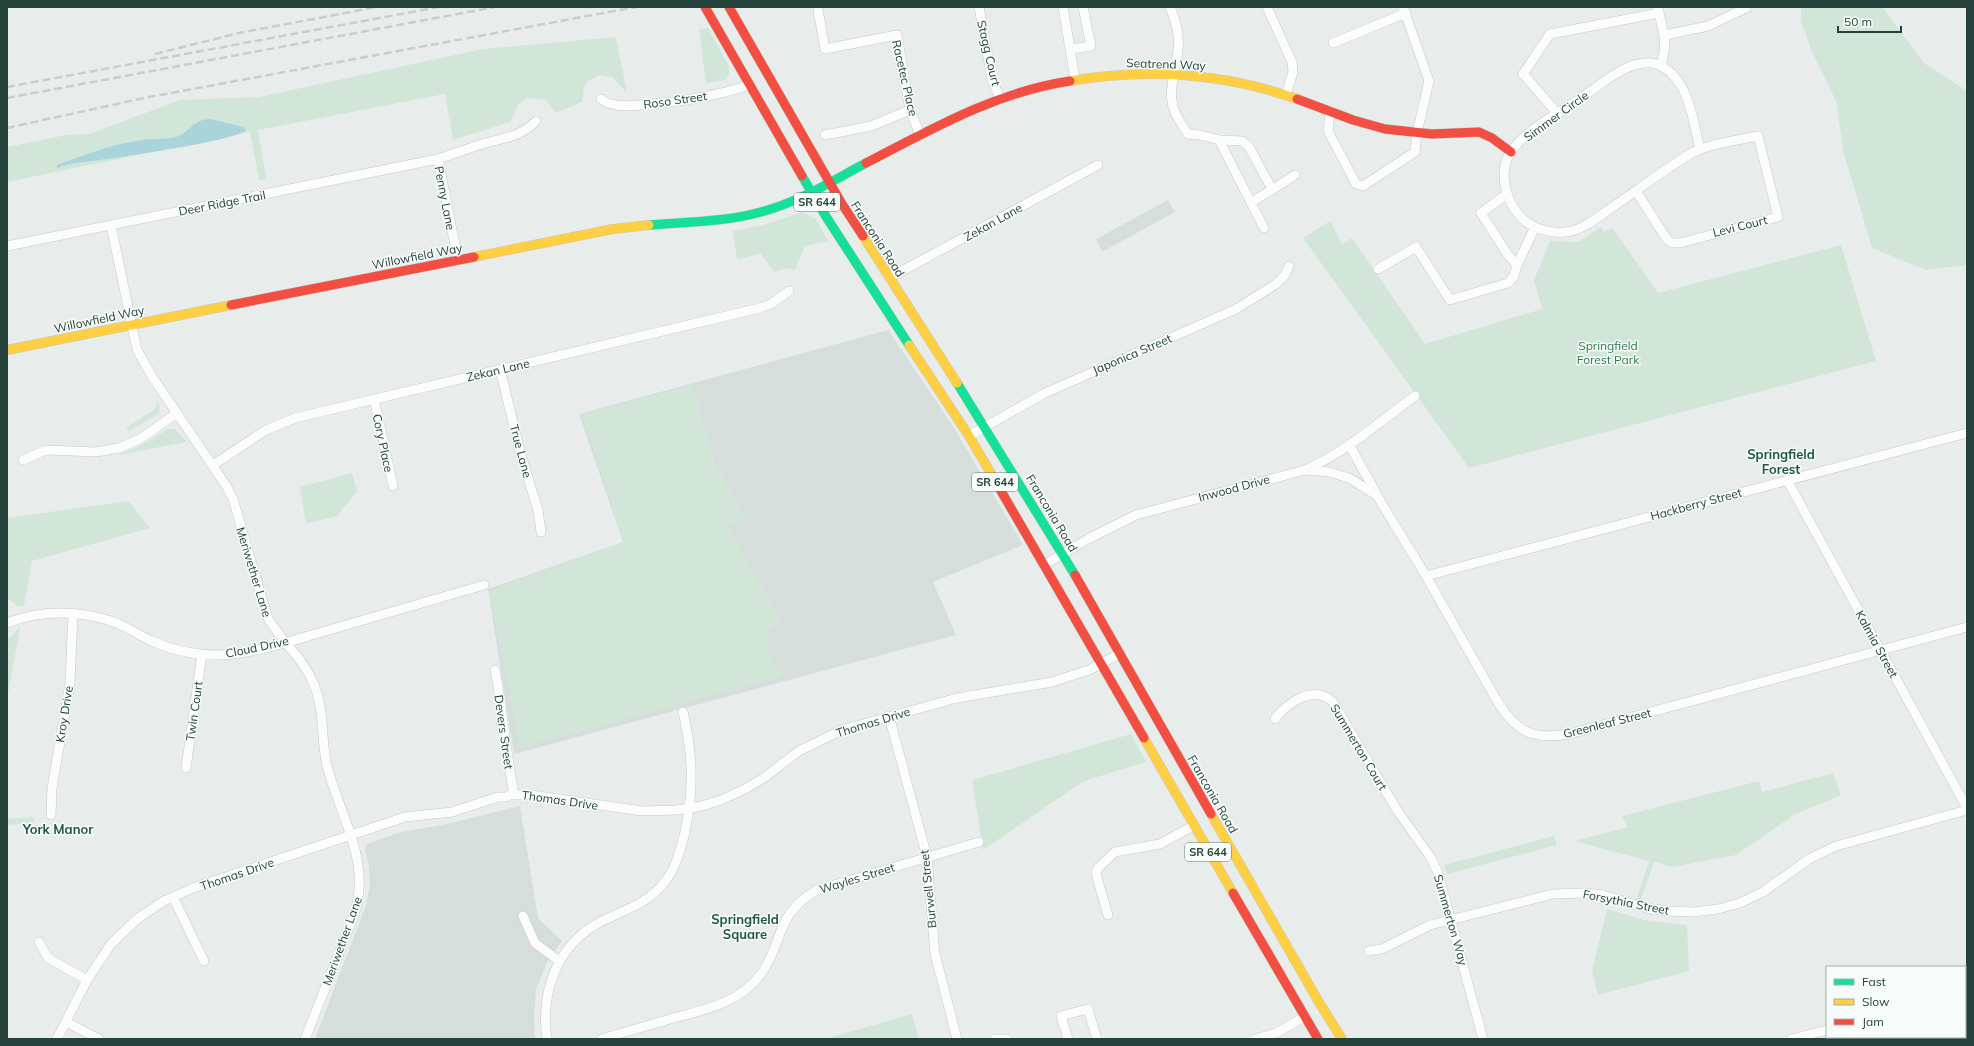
<svg xmlns="http://www.w3.org/2000/svg" width="1974" height="1046" font-family="Mulish,sans-serif">
<style>
.built{fill:#d6dedb}
.green{fill:#d1e6d8}
.water{fill:#a9d4db}
.lines{fill:none;stroke-linecap:round;stroke-linejoin:round}
.street-casing{stroke:#c5cac8;stroke-width:10}
.fast-casing{stroke:#c3cbc8;stroke-width:10}
.slow-casing{stroke:#c3cbc8;stroke-width:10}
.jam-casing{stroke:#c3cbc8;stroke-width:10}
.street{stroke:#fcfcfc;stroke-width:9}
.fast{stroke:#16e098;stroke-width:9}
.slow{stroke:#ffcf43;stroke-width:9}
.jam{stroke:#f24e42;stroke-width:9}
.rail{stroke:#c9cdcc;stroke-width:2.5;stroke-dasharray:8 4;stroke-linecap:butt}
.labels{text-anchor:middle;dominant-baseline:central;stroke-width:3;stroke-linejoin:round;paint-order:stroke}
.shield{fill:#f7fbf9;stroke:#637a73;stroke-width:1}
.shield-label{font-size:11px;font-weight:bold;fill:#24423a}
.street-label{font-size:12px;fill:#24423a;stroke:#f7fbf9}
.park-label{font-size:12px;fill:#2d7a4b;stroke:#f7fbf9}
.neighbourhood-label{font-size:13px;font-weight:bold;fill:#1f5548;stroke:#f7fbf9}
</style>
<rect width="100%" height="100%" fill="#e8edeb"/>
<g class="built">
<polygon points="1168,200 1175,212 1102,252 1096,239"/>
<polygon points="888,330 953,426 1023,545 933,582 956,635 514,754 488,589 623,542 579,414"/>
<polygon points="520,806 538,918 562,941 548,961 536,989 534,1016 535,1039 315,1039 366,905 370,885 369,866 365,850 367,844 401,832 447,824"/>
<polygon points="1965,998 1967,998 1967,1039 1820,1039 1827,1037 1965,1037"/>
</g>
<g class="green">
<polygon points="1801,7 1882,7 1924,63 1967,91 1967,265 1926,270 1872,248 1844,154 1836,101 1812,52 1801,21"/>
<polygon points="708,28 729,66 729,74 725,80 706,83 699,29"/>
<polygon points="616,37 627,93 612,77 599,75 587,82 584,87 582,102 555,113 546,100 527,98 518,105 510,122 453,140 445,94 258,130 266,179 259,180 250,132 7,182 7,147 66,135 89,134 180,100 259,97 483,49"/>
<polygon points="802,212 816,219 828,241 805,246 795,270 786,268 774,272 761,254 737,259 733,231 763,225"/>
<polygon points="1330,221 1342,244 1352,238 1425,344 1542,309 1534,280 1550,241 1578,242 1601,227 1604,232 1612,227 1658,293 1841,245 1876,361 1469,468 1303,238"/>
<polygon points="692,386 715,464 745,516 727,526 780,619 767,630 769,658 783,676 520,748 489,591 624,542 582,414"/>
<polygon points="156,398 160,407 158,414 128,432 126,428 155,409 157,404"/>
<polygon points="168,429 175,429 187,442 117,455 138,447"/>
<polygon points="352,473 357,491 337,516 306,524 300,487"/>
<polygon points="128,501 150,528 32,561 24,606 18,606 7,598 7,518"/>
<polygon points="20,627 7,700 7,638 10,638"/>
<polygon points="1131,734 1146,762 1084,781 983,850 972,780"/>
<polygon points="1833,773 1841,795 1794,815 1736,855 1672,867 1654,862 1640,902 1636,900 1649,861 1574,841 1628,827 1622,816 1759,781 1762,792"/>
<polygon points="33,817 35,822 7,825 7,819"/>
<polygon points="1554,836 1557,845 1447,874 1444,865"/>
<polygon points="1607,909 1648,921 1687,925 1689,971 1598,995 1592,971"/>
<polygon points="912,1014 919,1039 825,1039"/>
</g>
<path class="water" d="M210,119L243,127L246,130C235,142 94,161 69,164L57,168V165C83,156 109,145 136,141C149,138 163,140 176,137C189,133 194,119 210,119Z"/>
<g class="lines">
<g class="street-casing">
<g id="street">
<polyline points="979,7 992,80 1000,98"/>
<polyline points="1063,7 1075,79"/>
<path d="M1170,7C1175,19 1180,36 1178,49C1177,68 1168,88 1173,107C1176,117 1183,126 1188,134L1200,135L1219,140L1242,141L1249,147L1272,189"/>
<polyline points="1267,7 1292,62 1293,72 1286,95"/>
<path d="M1658,7C1662,32 1669,39 1661,65"/>
<polyline points="818,10 825,49 897,35 910,110 920,135"/>
<polyline points="1665,35 1708,26 1746,8"/>
<polyline points="1333,43 1406,13"/>
<polyline points="1071,49 1091,46 1083,7"/>
<path d="M601,99C604,101 608,104 612,104C625,108 639,105 652,104C685,101 717,96 749,85"/>
<polyline points="1330,111 1328,131 1356,184 1363,186 1415,152 1417,133 1429,81 1403,7"/>
<polyline points="1558,114 1523,74 1550,34 1659,13"/>
<polyline points="825,135 871,126 910,110"/>
<polyline points="1219,140 1264,228"/>
<polyline points="438,159 458,260"/>
<path d="M1636,191L1666,238L1672,243H1680L1778,217L1758,136C1738,140 1707,144 1690,154C1664,170 1639,189 1614,206C1599,216 1584,230 1566,232C1548,234 1530,228 1519,215C1505,199 1498,170 1511,152C1526,129 1562,111 1584,96C1599,86 1614,72 1631,66C1640,63 1653,61 1661,66C1690,81 1693,121 1700,150"/>
<polyline points="1252,202 1295,175"/>
<path d="M111,225L137,350L153,378L227,487L233,499L267,616C279,640 301,655 312,680C326,710 320,736 327,766C340,817 372,861 354,915L305,1039"/>
<path d="M7,246L438,159C453,154 467,149 482,144C503,138 521,137 536,121"/>
<polyline points="1517,265 1535,227"/>
<polyline points="1378,269 1416,247 1450,300 1508,283 1514,276 1517,265 1508,255 1481,213 1507,194"/>
<polyline points="889,278 1098,165"/>
<polyline points="500,369 521,455 538,510 541,532"/>
<polyline points="374,399 393,486"/>
<polyline points="969,436 1043,394 1236,309 1276,284 1285,275 1289,266"/>
<path d="M1350,446L1382,504L1426,576L1499,704C1518,733 1534,740 1569,734L1967,627"/>
<polyline points="23,460 46,450 96,452 119,448 140,439 177,413"/>
<polyline points="213,465 266,430 295,418 760,308 771,304 789,291"/>
<polyline points="1304,470 1329,472 1349,478 1376,495"/>
<polyline points="1787,480 1967,808"/>
<path d="M1044,565L1088,539L1136,515L1305,470C1346,452 1379,422 1415,396"/>
<polyline points="1426,576 1967,433"/>
<path d="M7,623C40,610 77,610 111,621C126,626 138,635 152,641C172,650 195,655 217,655C255,654 293,640 329,630C381,615 432,600 484,585"/>
<path d="M495,670C503,711 506,753 514,794"/>
<polyline points="889,716 927,857 935,954 957,1039"/>
<path d="M1275,719C1288,702 1314,684 1333,702L1397,810L1431,858L1438,873L1483,1039"/>
<polyline points="186,768 202,654"/>
<polyline points="51,815 52,788 70,683 73,613"/>
<polyline points="173,897 204,961"/>
<polyline points="1108,915 1096,874 1098,868 1115,852 1160,844 1193,826"/>
<polyline points="523,916 535,943 559,961"/>
<polyline points="39,942 48,958 87,980"/>
<polyline points="1369,951 1382,949 1430,925 1553,894 1584,893 1603,895 1646,908 1668,911 1693,912 1718,909 1740,903 1763,892 1809,859 1836,846 1967,810"/>
<polyline points="1965,993 1967,992"/>
<polyline points="66,1022 99,1039"/>
<polyline points="57,1039 87,980 111,944 137,919 164,901 193,888 405,817 452,812 498,797 506,797 509,795 531,795 642,811 677,810 702,806 721,800 745,789 765,777 799,751 842,730 957,698 1052,682 1089,670 1119,654"/>
<path d="M547,1039C540,992 557,944 602,921C624,910 647,904 663,884C676,869 680,851 685,832C694,789 693,755 683,712"/>
<path d="M602,1039C624,1032 647,1026 670,1019C703,1010 739,1004 761,974C785,940 774,915 817,890L979,842"/>
<polyline points="995,1039 1007,1039"/>
<polyline points="1068,1039 1061,1016 1088,1009 1097,1039"/>
<polyline points="1255,1039 1276,1033 1304,1017"/>
<polyline points="1791,1039 1827,1030"/>
</g>
</g>
<g class="fast-casing">
<g id="fast">
<polyline points="802,176 825,215 909,345"/>
<path d="M649,225C686,222 725,222 761,212C799,202 832,181 866,163"/>
<polyline points="957,383 1075,575"/>
</g>
</g>
<g class="slow-casing">
<g id="slow">
<path d="M1070,81C1147,68 1223,73 1297,99"/>
<polyline points="863,236 957,383"/>
<polyline points="474,257 613,229 649,225"/>
<polyline points="909,345 969,436 997,484"/>
<polyline points="7,350 231,305"/>
<polyline points="1144,738 1233,893"/>
<polyline points="1211,814 1320,1004 1342,1039"/>
</g>
</g>
<g class="jam-casing">
<g id="jam">
<polyline points="705,7 802,176"/>
<polyline points="729,7 842,204 863,236"/>
<polyline points="1297,99 1353,120 1385,129 1432,134 1479,132 1492,138 1511,152"/>
<path d="M866,163C932,129 996,92 1070,81"/>
<polyline points="231,305 474,257"/>
<polyline points="997,484 1144,738"/>
<polyline points="1075,575 1211,814"/>
<polyline points="1233,893 1318,1039"/>
</g>
</g>
<use href="#street" class="street"/>
<use href="#fast" class="fast"/>
<use href="#slow" class="slow"/>
<use href="#jam" class="jam"/>
<g class="rail">
<polyline points="155,54 239,33 377,7"/>
<polyline points="7,87 439,7"/>
<polyline points="7,98 495,7"/>
<polyline points="7,128 144,98 636,7"/>
</g>
</g>
<g class="labels">
<g class="shield">
<rect x="794" y="193" width="46" height="18" rx="3"/>
<rect x="972" y="473" width="46" height="18" rx="3"/>
<rect x="1185" y="843" width="46" height="18" rx="3"/>
</g>
<g class="shield-label">
<text x="817" y="202">SR 644</text>
<text x="995" y="482">SR 644</text>
<text x="1208" y="852">SR 644</text>
</g>
<g class="street-label">
<text transform="translate(989 53) rotate(77)">Stagg Court</text>
<text transform="translate(1166 64) rotate(2)">Seatrend Way</text>
<text transform="translate(905 78) rotate(77)">Racetec Place</text>
<text transform="translate(675 100) rotate(-8)">Roso Street</text>
<text transform="translate(1556 116) rotate(-36)">Simmer Circle</text>
<text transform="translate(445 198) rotate(79)">Penny Lane</text>
<text transform="translate(222 203) rotate(-11)">Deer Ridge Trail</text>
<text transform="translate(993 222) rotate(-29)">Zekan Lane</text>
<text transform="translate(1740 226) rotate(-14)">Levi Court</text>
<text transform="translate(878 239) rotate(57)">Franconia Road</text>
<text transform="translate(417 256) rotate(-11)">Willowfield Way</text>
<text transform="translate(99 319) rotate(-12)">Willowfield Way</text>
<text transform="translate(1132 354) rotate(-23)">Japonica Street</text>
<text transform="translate(498 370) rotate(-13)">Zekan Lane</text>
<text transform="translate(383 443) rotate(78)">Cory Place</text>
<text transform="translate(521 451) rotate(75)">True Lane</text>
<text transform="translate(1234 488) rotate(-15)">Inwood Drive</text>
<text transform="translate(1696 504) rotate(-15)">Hackberry Street</text>
<text transform="translate(1052 513) rotate(59)">Franconia Road</text>
<text transform="translate(254 572) rotate(73)">Meriwether Lane</text>
<text transform="translate(1877 644) rotate(61)">Kalmia Street</text>
<text transform="translate(257 647) rotate(-12)">Cloud Drive</text>
<text transform="translate(194 711) rotate(-82)">Twin Court</text>
<text transform="translate(64 714) rotate(-81)">Kroy Drive</text>
<text transform="translate(873 722) rotate(-17)">Thomas Drive</text>
<text transform="translate(1607 723) rotate(-14)">Greenleaf Street</text>
<text transform="translate(504 732) rotate(82)">Devers Street</text>
<text transform="translate(1359 747) rotate(59)">Summerton Court</text>
<text transform="translate(1213 794) rotate(60)">Franconia Road</text>
<text transform="translate(560 800) rotate(8)">Thomas Drive</text>
<text transform="translate(237 874) rotate(-19)">Thomas Drive</text>
<text transform="translate(857 878) rotate(-17)">Wayles Street</text>
<text transform="translate(928 889) rotate(-96)">Burwell Street</text>
<text transform="translate(1626 902) rotate(11)">Forsythia Street</text>
<text transform="translate(1451 920) rotate(74)">Summerton Way</text>
<text transform="translate(342 941) rotate(-70)">Meriwether Lane</text>
</g>
<g class="park-label">
<text x="1608" y="345">Springfield<tspan x="1608" dy="14">Forest Park</tspan></text>
</g>
<g class="neighbourhood-label">
<text x="1781" y="454">Springfield<tspan x="1781" dy="15">Forest</tspan></text>
<text x="58" y="829">York Manor</text>
<text x="745" y="919">Springfield<tspan x="745" dy="15">Square</tspan></text>
</g>
</g>
<rect width="1974" height="1046" fill="none" stroke="#24423a" stroke-width="16"/>
<rect x="1826" y="966" width="140" height="72" fill="#f7fbf9" stroke="#a3b1ad"/>
<rect x="1834" y="979" width="20" height="6" fill="#16e098" stroke="#a3b1ad"/>
<text x="1862" y="986" font-size="12" fill="#24423a">Fast</text>
<rect x="1834" y="999" width="20" height="6" fill="#ffcf43" stroke="#a3b1ad"/>
<text x="1862" y="1006" font-size="12" fill="#24423a">Slow</text>
<rect x="1834" y="1019" width="20" height="6" fill="#f24e42" stroke="#a3b1ad"/>
<text x="1862" y="1026" font-size="12" fill="#24423a">Jam</text>
<path d="M1838 26v6h63v-6" fill="none" stroke="#24423a" stroke-width="2"/>
<text x="1844" y="26" font-size="12" fill="#24423a" stroke="#f7fbf9" stroke-width="3" paint-order="stroke">50 m</text>
</svg>
